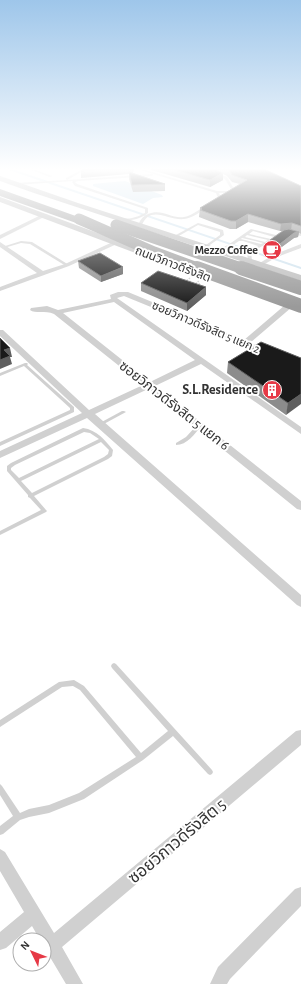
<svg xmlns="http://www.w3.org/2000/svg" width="301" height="984" font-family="'Alegreya Sans','Noto Sans Thai',sans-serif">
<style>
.water{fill:#cfe2ee}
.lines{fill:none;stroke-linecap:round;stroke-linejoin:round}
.stream{stroke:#cfe2ee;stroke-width:2}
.lane{fill:#d0d0d0;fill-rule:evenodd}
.street{fill:#d0d0d0;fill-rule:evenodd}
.secondary{fill:#bdbdbd;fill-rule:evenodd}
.highway{fill:#9a9a9a;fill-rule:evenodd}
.path-bridge-far1{stroke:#cdcdcd;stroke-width:1;stroke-dasharray:1 1;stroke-linecap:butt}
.path-bridge{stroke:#cdcdcd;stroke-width:1.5;stroke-dasharray:1.5 1.5;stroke-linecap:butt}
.highway-bridge-far1{stroke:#9a9a9a;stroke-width:11}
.highway-bridge{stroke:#9a9a9a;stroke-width:14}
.wall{fill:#8c8c8c}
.shaded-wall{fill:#5f5f5f}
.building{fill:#1a1a1a;stroke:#5f5f5f}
.labels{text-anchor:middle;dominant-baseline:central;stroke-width:4;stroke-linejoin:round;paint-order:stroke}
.far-poi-label{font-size:12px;font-weight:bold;fill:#333;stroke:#fff;text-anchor:end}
.far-street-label{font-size:12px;fill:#333;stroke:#fff}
.poi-label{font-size:14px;font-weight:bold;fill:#333;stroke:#fff;text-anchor:end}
.street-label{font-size:14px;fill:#333;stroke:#fff}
.near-street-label{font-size:17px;fill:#333;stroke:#fff}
</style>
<rect width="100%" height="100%" fill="#fff"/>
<polygon class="water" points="125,181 162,195 163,197 153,198 143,204 93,186 93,184"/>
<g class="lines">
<polyline class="stream" points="9,169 301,268"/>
<g class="lane">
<polygon points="29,169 33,169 52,176 50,177"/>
<path d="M83,169H87L67,180L153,174V175L152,176L78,181L75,182L77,184L148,208V213C140,219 132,221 123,220L122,219C125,218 129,219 132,218C137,217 141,215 145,213V209L75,186L72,182L73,181L16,185L15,184L16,183L67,180L66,179V178Z"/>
<polygon points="137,169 142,169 217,191 228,191 231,189 225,179 216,175 216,173 217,173 227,177 234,189 230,193 219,193 221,198 217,202 216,201 218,198 216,193"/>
<path d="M204,207L207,208C200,212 192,218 184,219C168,221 150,203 141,227L138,226C140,220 142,217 148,214C162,208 171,219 184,217C191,216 198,210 204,207Z"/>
<polygon points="198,223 223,230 224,235 207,247 206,247 206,245 220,235 220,232 198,225 177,237 174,236"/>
<path d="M251,229L276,235C284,229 292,231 301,234V236L288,233L283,234L273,240L252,252L251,253L252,260L250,261L248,260L247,253L252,249L258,246L243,241H239L230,247L218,251L216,250L228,245ZM253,231L274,237L271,239L249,234ZM247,235L268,240L265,242L245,237ZM242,238L263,243L261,244L241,239Z"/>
<polygon points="21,241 32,242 69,265 66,266 30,244 21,243 4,248 2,247"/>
<polygon points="25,363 27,363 28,364 27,365 74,407 74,412 0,446 0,442 70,410 70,408 24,366 0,376 0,373"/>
<polygon points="122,411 124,411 126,412 102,425 98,425 98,424"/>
<path d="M197,425H199L201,426C195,434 187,445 176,445V443L186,437Z"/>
<path d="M83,428C97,430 105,440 113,450L112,456L108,459L34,496L46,510L47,511L46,512L0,535V531L41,510L30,498L28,497V495L7,471V466L11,463ZM84,432L90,433L99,439L19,478L11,470V468L15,465ZM101,442L109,450L108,454L104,457L32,493L21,481Z"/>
<polygon points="114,663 116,664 212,770 213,772 212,774 210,775 208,774 173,736 143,760 84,799 49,813 29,817 20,820 3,834 0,835 0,826 13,816 0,795 0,784 2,786 20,813 29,809 49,805 79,793 136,757 80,690 73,686 62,687 0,727 0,720 59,682 74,680 84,686 141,753 168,731 112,668 111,666 112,664"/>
</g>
<g class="street">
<polygon points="43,214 48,215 0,239 0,235"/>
<polygon points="117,240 120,242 119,243 69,266 0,291 0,287 37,273 0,247 0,242 43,271 65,264"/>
<polygon points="301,244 301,248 277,257 263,265 258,264 273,255"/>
<path d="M118,292H128L244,340L285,305H288L292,307L250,343L269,350L270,352L266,354L124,296L117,298L301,427V434L201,364L155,386L301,501V510L297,509L148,389L95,414L301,595V607L297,605L87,418L0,458V451L82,413L0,336V330H3L89,410L143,385L54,314C45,310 35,314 30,310L31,308L47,306L58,310L111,299L110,295ZM114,302L195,360L150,382L63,313Z"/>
<polygon points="301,730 301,745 62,947 83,984 66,984 44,947 44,940 40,940 32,926 6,948 0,950 0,932 24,912 0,871 0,849 5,852 54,933 296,731"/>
<polygon points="301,887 301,906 230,979 227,984 210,984 218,967 295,889"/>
</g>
<g class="secondary">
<polygon points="0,176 78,203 301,275 301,281 34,193 0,181"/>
<polygon points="0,197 152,253 154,255 152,257 146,257 0,202"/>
</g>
<polygon class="highway" points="0,189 101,225 103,227 101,229 93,229 0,196"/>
<polyline class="path-bridge-far1" points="235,255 245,247 249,248 244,246"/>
<polyline class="path-bridge" points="190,278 187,280 198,285 200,284 196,283 199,281"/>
<g class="highway-bridge-far1">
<polyline points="79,219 154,252 200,269"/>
<polyline points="116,225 244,269"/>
</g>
<g class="highway-bridge">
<polyline points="197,268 301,306"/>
<polyline points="241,268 301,288"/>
</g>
</g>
<g class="wall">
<polygon points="84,169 134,169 133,173 165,184 165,191 133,192 129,179 129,174 81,178 81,171"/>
<polygon points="148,169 264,169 301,186 301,234 299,233 298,237 294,238 279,249 269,246 270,240 283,231 280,231 248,222 236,229 230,229 199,217 200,208 240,184 232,182 227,176 223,174 223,180 210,187"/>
<polygon points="78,261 123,274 101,282 79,268"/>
<polygon points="141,283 206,295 187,311 141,291"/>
<polygon points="301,358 286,415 227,373 228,362"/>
</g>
<g class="shaded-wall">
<polygon points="223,173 223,180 210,187 210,180"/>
<polygon points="248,214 248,222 236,229 236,221"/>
<polygon points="292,223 291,230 280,231 281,224"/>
<polygon points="299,232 298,237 294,238 279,249 280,244 294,233"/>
<polygon points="123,267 123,274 101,282 101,276"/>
<polygon points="206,287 206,295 187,311 187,303"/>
<polygon points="10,348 12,357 10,357 12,364 0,369 0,360 4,350"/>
<polygon points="301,394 301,404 286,415 288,403"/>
</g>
<g class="building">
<polygon points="84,169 102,169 81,171"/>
<polygon points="171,169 214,169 223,173 210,180"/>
<polygon points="228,169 264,169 301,186 301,226 292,223 281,224 248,214 236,221 231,221 200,210 202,209 200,208 247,180 232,175"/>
<polygon points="129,172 165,184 132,185"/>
<polygon points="289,229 299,232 294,233 280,244 270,240 284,230"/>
<polygon points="100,253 123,267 101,276 78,261"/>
<polygon points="158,271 206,287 187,303 141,283"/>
<polygon points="0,338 10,348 4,350 10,356 0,360"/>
<polygon points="261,342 301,358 301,394 288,403 228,362"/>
</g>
<linearGradient id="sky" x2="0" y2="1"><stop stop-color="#9ec6ea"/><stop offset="0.55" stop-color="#fff"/><stop offset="1" stop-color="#fff" stop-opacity="0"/></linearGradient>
<rect width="301" height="307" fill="url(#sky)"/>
<defs>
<g id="cafe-disc" transform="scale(1)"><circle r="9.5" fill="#e63946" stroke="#fff"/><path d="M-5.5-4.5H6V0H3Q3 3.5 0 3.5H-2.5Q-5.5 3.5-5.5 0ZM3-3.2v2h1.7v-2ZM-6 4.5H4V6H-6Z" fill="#fff"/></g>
<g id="building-disc" transform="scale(1)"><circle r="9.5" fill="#e63946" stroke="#fff"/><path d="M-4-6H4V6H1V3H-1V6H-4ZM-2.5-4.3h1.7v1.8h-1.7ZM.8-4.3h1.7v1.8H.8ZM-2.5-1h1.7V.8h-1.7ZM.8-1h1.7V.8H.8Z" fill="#fff"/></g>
</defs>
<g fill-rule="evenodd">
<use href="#cafe-disc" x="272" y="250"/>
<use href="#building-disc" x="272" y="390"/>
</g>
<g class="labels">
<g class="far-poi-label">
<text x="258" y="250">Mezzo Coffee</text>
</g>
<g class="far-street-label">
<text transform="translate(173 264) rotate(21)">ถนนวิภาวดีรังสิต</text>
<text transform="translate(206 327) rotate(23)">ซอยวิภาวดีรังสิต 5 แยก 2</text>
</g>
<g class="poi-label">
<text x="258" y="390">S.L.Residence</text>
</g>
<g class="street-label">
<text transform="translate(174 406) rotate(38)">ซอยวิภาวดีรังสิต 5 แยก 6</text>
</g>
<g class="near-street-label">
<text transform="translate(177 841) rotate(-40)">ซอยวิภาวดีรังสิต 5</text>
</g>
</g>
<g transform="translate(32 952) rotate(313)"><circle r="19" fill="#ffffff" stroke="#adadad"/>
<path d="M0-3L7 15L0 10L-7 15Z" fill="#e63946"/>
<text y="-6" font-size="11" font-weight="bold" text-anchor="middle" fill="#333333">N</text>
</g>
</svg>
